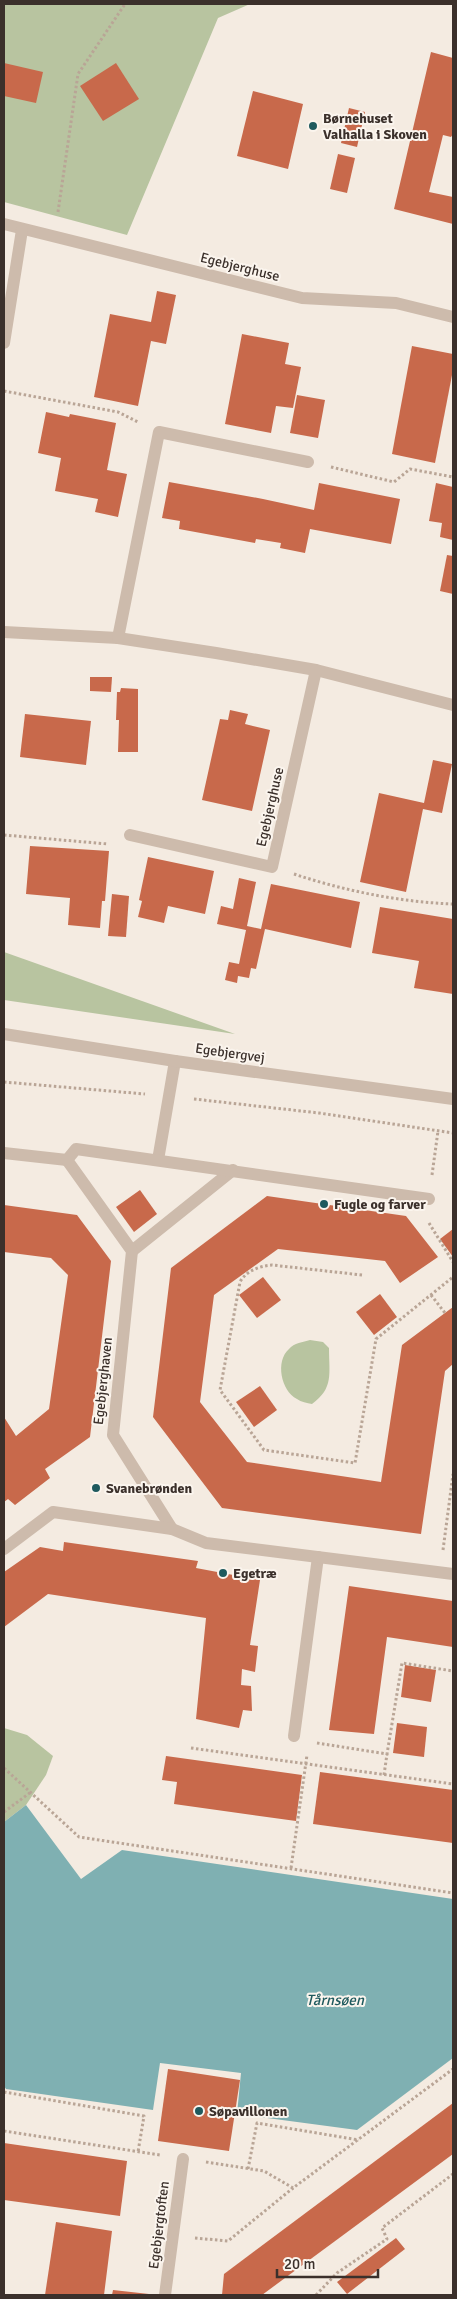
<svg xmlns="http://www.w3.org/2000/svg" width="457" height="2299" font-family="Signika,sans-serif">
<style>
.green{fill:#b8c4a0}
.water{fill:#7fb0b2}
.building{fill:#c8694b}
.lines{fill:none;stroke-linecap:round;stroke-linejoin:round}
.path{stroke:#b9a596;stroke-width:3;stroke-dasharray:2.5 2.5;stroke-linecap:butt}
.service{stroke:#cdbbac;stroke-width:12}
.minor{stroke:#cdbbac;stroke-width:12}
.tertiary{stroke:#cdbbac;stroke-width:12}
.poi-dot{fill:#1f5a5e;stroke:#fbf5ee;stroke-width:2}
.labels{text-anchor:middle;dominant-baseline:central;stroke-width:4;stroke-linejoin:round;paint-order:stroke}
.poi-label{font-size:14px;font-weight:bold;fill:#3b302b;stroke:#fbf5ee;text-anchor:start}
.street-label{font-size:14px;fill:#3b302b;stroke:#fbf5ee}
.water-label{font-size:15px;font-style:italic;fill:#1f5a5e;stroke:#fbf5ee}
</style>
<rect width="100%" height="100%" fill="#f4ebe1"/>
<g class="green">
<polygon points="4,4 250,4 218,18 127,235 4,202"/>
<polygon points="4,952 235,1034 4,1000"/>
<path d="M310,1340L323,1342L329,1348C329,1374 334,1388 312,1404C307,1403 301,1402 297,1399C281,1391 275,1361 289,1349C294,1343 303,1342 310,1340Z"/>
<polygon points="4,1728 27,1735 53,1756 46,1775 26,1805 4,1822"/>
</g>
<polygon class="water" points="26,1805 81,1879 122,1850 453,1899 453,2058 357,2130 237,2114 241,2073 160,2063 153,2110 6,2089 4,2086 4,1822"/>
<g class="building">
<polygon points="431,52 453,58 453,134 451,137 443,135 429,192 453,197 453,224 394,209"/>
<polygon points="4,63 43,72 36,103 4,96"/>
<polygon points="116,63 139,99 103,121 80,86"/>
<polygon points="253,91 303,104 288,169 237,156"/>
<polygon points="349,108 365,112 357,147 341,143"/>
<polygon points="338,154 355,158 347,193 330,189"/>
<polygon points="157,291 176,295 166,344 151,341 138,406 94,397 110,314 151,322"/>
<polygon points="242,334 289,343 285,364 301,367 293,408 276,406 271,433 225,424"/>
<polygon points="412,346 453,354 453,370 435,463 392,454"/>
<polygon points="297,395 325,400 318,438 290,433"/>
<polygon points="46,412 69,417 70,414 116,423 107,470 127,474 118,517 95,512 98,499 55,491 61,458 38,453"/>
<polygon points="169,482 263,499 314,510 319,483 400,499 391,544 310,529 305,553 280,548 281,543 256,539 255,543 179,529 180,521 162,518"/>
<polygon points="436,483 453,487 453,540 440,537 442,523 429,521"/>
<polygon points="447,555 453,556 453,594 440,591"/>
<polygon points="90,677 112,677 111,692 90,691"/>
<polygon points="121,688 138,689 138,752 118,752 119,720 116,720 117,692 120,692"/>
<polygon points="230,710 248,714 245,724 270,730 252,811 202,800 220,719 228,720"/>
<polygon points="25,714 91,721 86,765 20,757"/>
<polygon points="433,760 452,764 442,813 423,809 406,892 360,882 379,793 424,803"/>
<polygon points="30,846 109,851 105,901 102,901 100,928 68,925 70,898 26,894"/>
<polygon points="148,857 214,871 205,914 168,906 164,923 138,917 142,901 139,900"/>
<polygon points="239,878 256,882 247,926 261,929 271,884 360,902 351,948 265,929 256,969 251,968 249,978 238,976 237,983 225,980 229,962 239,964 246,930 217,924 221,906 233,909"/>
<polygon points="112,894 129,896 126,937 108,936"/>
<polygon points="380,907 453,919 453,994 414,988 419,961 372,953"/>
<polygon points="140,1190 157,1214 134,1232 116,1207"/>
<polygon points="267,1196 406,1216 438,1257 400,1283 385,1261 278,1249 214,1295 200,1402 247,1462 381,1482 402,1345 453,1307 453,1364 445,1371 421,1534 222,1508 153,1417 171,1268"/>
<polygon points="4,1205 77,1215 111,1261 90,1437 45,1469 50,1478 15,1505 8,1499 4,1502 4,1417 16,1436 49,1409 68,1275 51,1258 4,1252"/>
<polygon points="453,1229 453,1257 440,1239"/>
<polygon points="263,1277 281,1300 257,1318 239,1295"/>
<polygon points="380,1294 397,1317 374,1335 356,1312"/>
<polygon points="260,1386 277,1410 254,1427 236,1402"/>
<polygon points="64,1542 198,1561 196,1568 260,1580 250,1645 258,1646 255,1672 242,1669 241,1685 251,1686 252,1711 243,1710 239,1728 196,1719 206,1618 48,1594 4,1627 4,1572 40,1547 63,1551"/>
<polygon points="349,1586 453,1601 453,1647 387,1637 374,1734 329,1730"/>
<polygon points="405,1665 436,1670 431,1702 401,1697"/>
<polygon points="397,1723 427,1727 424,1757 393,1753"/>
<polygon points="166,1756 302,1775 296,1821 174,1804 177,1782 162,1780"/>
<polygon points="320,1772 453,1790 453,1843 313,1824"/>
<polygon points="168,2069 240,2080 229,2151 158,2141"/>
<polygon points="453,2103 453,2154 262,2295 222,2295 224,2274"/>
<polygon points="4,2143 127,2161 120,2216 4,2200"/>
<polygon points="56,2222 112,2231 104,2295 45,2295"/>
<polygon points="396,2238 405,2249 347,2294 337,2282"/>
<polygon points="113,2290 149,2294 149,2295 112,2295"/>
</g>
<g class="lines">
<g class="path">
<polyline points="58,212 78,74 125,4"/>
<polyline points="4,391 118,412 138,422"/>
<polyline points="331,467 394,482 410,469 453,477"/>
<polyline points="4,835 108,844"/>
<path d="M294,874C345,891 400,902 453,904"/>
<polyline points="4,1082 145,1094"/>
<polyline points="194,1099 319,1113 453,1133"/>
<polyline points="432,1175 438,1131"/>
<polyline points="429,1223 453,1262"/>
<path d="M362,1275L272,1265C259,1266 246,1271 240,1282L220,1390L264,1450L355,1463L376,1339L453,1277"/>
<polyline points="431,1295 445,1313"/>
<polyline points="443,1550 453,1474"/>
<polyline points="317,1743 387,1754 402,1663 453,1671"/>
<polyline points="191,1748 453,1784"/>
<polyline points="4,1768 79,1837 453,1893"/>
<polyline points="384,1775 387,1754"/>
<polyline points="4,1812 31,1792"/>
<polyline points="291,1868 307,1755"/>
<polyline points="4,2092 144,2116 138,2152"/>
<polyline points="4,2131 160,2155"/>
<polyline points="206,2162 264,2171 293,2188 453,2069"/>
<polyline points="248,2169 257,2123 359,2140"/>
<polyline points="195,2238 228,2241 293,2188"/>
<polyline points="316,2295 337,2273 387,2239 382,2228 453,2174"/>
</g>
<g class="service">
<polyline points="4,1153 67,1160"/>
<polyline points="294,1736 318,1557"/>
<polyline points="165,2295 183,2159"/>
</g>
<g class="minor">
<polyline points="4,224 302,298 396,303 453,317"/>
<polyline points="4,343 22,230"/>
<polyline points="4,632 118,638 216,653 316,670 453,705"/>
<polyline points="118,638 159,432 308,462"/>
<polyline points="130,835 272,867 316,670"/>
<polyline points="158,1160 175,1061"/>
<polyline points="132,1251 233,1170"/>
<polyline points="172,1529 113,1435 132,1251 67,1160 76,1149 429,1199"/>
<polyline points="4,1549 53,1512 172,1529 206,1543 453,1574"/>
</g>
<polyline class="tertiary" points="4,1034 175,1061 453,1099"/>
</g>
<g class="poi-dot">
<circle cx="313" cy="126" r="5"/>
<circle cx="324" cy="1204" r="5"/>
<circle cx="96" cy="1488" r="5"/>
<circle cx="223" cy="1573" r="5"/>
<circle cx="199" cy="2111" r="5"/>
</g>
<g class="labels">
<g class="poi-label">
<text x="323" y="118">Børnehuset<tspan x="323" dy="16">Valhalla i Skoven</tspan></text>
<text x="334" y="1204">Fugle og farver</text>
<text x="106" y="1488">Svanebrønden</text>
<text x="233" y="1573">Egetræ</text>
<text x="209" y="2111">Søpavillonen</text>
</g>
<g class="street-label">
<text transform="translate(240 267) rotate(14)">Egebjerghuse</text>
<text transform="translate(270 807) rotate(-77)">Egebjerghuse</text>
<text transform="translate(230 1053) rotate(8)">Egebjergvej</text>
<text transform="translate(103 1381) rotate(-84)">Egebjerghaven</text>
<text transform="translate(159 2225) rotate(-83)">Egebjergtoften</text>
</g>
<g class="water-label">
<text x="335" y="2000">Tårnsøen</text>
</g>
</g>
<rect width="457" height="2299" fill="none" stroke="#3b302b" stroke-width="10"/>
<path d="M277 2269v8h101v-8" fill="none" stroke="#3b302b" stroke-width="2.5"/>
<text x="284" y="2269" font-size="15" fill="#3b302b" stroke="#fbf5ee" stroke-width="4" paint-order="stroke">20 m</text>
</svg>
